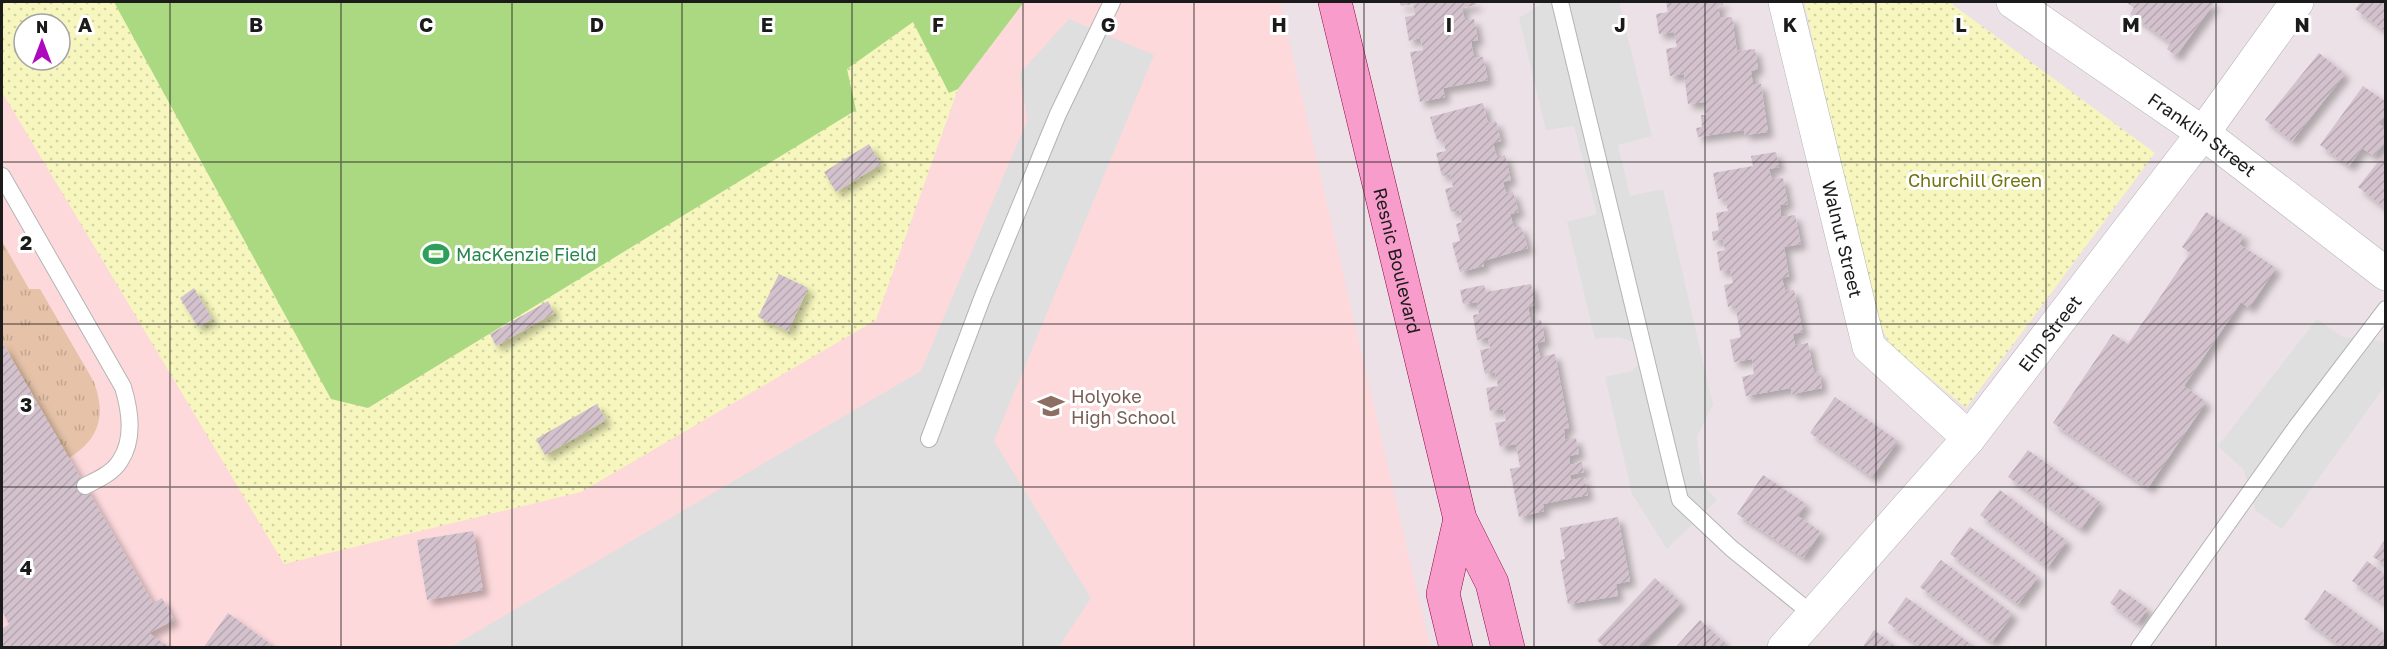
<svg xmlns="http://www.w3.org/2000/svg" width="2387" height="649" font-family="'Golos Text',sans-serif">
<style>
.education{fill:#fdd9dc}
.grass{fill:url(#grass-tufts)}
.park{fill:url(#park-dots);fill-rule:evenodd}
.pitch{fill:#abd982}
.parking{fill:#dfdfdf}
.building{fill:url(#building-hatch);filter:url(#shadow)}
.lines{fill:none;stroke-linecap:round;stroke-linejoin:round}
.service-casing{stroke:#b4b4b4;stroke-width:18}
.minor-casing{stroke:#b4b4b4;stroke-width:34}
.primary-casing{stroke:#8c073e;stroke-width:34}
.service{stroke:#fff;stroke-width:16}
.minor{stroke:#fff;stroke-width:33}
.primary{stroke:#f79ccb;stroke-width:33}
.grid{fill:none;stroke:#1b1b1b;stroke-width:1.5;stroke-opacity:0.55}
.labels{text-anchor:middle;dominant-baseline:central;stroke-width:6;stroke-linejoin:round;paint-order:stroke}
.street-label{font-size:18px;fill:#1b1b1b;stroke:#fff}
.park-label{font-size:18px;fill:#737310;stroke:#fff}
.leisure-label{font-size:18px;fill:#27864d;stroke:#fff;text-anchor:start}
.education-label{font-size:18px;fill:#785e54;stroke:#fff;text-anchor:start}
.grid-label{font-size:20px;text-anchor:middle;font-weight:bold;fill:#1b1b1b;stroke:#fff;stroke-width:6;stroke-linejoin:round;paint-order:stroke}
</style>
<defs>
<pattern id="grass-tufts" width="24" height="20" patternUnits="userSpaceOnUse" patternTransform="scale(1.5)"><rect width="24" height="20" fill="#e5c2a8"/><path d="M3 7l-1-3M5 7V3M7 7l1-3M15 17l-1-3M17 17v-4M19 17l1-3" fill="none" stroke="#c4a690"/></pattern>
<pattern id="park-dots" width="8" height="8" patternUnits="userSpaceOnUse" patternTransform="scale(1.5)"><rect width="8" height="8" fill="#f6f6be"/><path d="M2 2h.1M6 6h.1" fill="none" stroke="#d2d2a3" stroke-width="1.8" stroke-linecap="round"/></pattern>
<pattern id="building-hatch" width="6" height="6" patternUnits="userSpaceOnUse" patternTransform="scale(1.5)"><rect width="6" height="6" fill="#d3c2cd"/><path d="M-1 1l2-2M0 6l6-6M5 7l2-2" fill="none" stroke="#b5a6af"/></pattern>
<filter id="shadow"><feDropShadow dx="5.5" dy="5.5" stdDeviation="3" flood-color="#0004"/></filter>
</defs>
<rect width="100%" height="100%" fill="#ece1e6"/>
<polygon class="education" points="1024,2 1280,2 1430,647 2,647 2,92 285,564 876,320 958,89"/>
<path class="grass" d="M2,241L29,289H40L94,382C106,415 100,439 69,458L2,342Z"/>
<g class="park">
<path d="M2,2H1024L958,89L876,320L581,492L284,564L2,92ZM24,24H60V60H24Z"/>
<polygon points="1804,2 1949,2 2155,153 1966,408 1890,345 1874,310"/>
</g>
<polygon class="pitch" points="114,2 1024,2 958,89 949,93 913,22 847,69 856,110 368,408 331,399"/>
<g class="parking">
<polygon points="1544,2 1619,2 1652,136 1618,145 1630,196 1663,189 1713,405 1697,437 1700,470 1706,488 1717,500 1667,549 1632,494 1605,377 1632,371 1640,363 1634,342 1618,337 1595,339 1567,222 1597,214 1574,126 1546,130 1519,18"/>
<polygon points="1069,19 1154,55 994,441 1091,598 1059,647 449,648 921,371 1027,121 1020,73"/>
<polygon points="2317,319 2343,337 2381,341 2385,344 2385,386 2282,529 2255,510 2244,470 2218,446"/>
</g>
<g class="building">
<polygon points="1400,2 1476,2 1476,5 1462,8 1465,21 1474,19 1478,40 1471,41 1474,58 1483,57 1488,80 1443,88 1445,97 1420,102 1410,52 1423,50 1420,38 1409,41 1405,17 1415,15 1413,4 1401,6"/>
<polygon points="1666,2 1723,2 1723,5 1718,6 1720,18 1732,17 1737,51 1755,49 1758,69 1751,71 1753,85 1761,84 1768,132 1745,135 1744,130 1698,137 1696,128 1702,127 1701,115 1706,115 1704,102 1688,104 1684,74 1670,76 1666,49 1677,47 1674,32 1659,34 1656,14 1668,12"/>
<polygon points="2126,2 2215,2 2176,56 2167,49 2171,43 2130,14 2134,8"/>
<polygon points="2361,2 2386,2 2386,32 2355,9"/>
<polygon points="2319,53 2345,74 2292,141 2265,120"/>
<polygon points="2363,86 2386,102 2386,115 2379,124 2386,129 2386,141 2374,156 2362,148 2349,166 2320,145"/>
<polygon points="1483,103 1488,123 1496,121 1501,141 1493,143 1497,157 1505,155 1511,180 1503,182 1506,193 1513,192 1519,212 1510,214 1514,228 1521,227 1528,248 1483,261 1484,266 1460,272 1452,243 1460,241 1456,224 1462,222 1459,210 1451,212 1445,189 1453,187 1450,174 1442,176 1436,153 1446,151 1442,138 1437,140 1430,117"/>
<polygon points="869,144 881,164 836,192 824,172"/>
<polygon points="1776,152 1779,167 1769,169 1772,179 1783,178 1788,204 1780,205 1781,217 1795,215 1801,244 1784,247 1789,276 1782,278 1785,291 1794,290 1803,332 1793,334 1795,345 1808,343 1814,373 1819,371 1822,388 1792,394 1791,388 1746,396 1742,377 1754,374 1752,359 1734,362 1730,340 1741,337 1735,305 1728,307 1724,285 1733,283 1730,270 1720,271 1717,252 1725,250 1723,239 1713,241 1712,232 1719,230 1716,213 1728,211 1725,198 1718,199 1713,173 1753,166 1751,156"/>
<polygon points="2386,152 2386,207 2385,208 2358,187"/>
<polygon points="2206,212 2244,236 2239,244 2276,268 2249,308 2241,302 2184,386 2206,402 2148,488 2053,423 2113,334 2128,344 2190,253 2182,247"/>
<polygon points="779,274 808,288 788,331 758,317"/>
<polygon points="1531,284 1535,305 1528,307 1531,322 1541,320 1545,341 1537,343 1540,357 1555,354 1569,428 1564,429 1565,440 1576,438 1579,454 1569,456 1570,465 1582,462 1584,472 1570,475 1571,480 1584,478 1588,495 1543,504 1544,511 1519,517 1510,469 1520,467 1516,444 1500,447 1495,423 1506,421 1503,409 1490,411 1486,388 1498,386 1495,372 1485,374 1480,350 1490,348 1488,337 1477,340 1473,315 1479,314 1477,302 1463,304 1460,290 1484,285 1486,292"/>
<polygon points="194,288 212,319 198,327 180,298"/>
<polygon points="548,301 554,313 496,346 490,334"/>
<polygon points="2,342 153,603 162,598 174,620 149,633 170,648 2,648 2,629 9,624 2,611"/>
<polygon points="1835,397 1898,441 1872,477 1810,433"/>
<polygon points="597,404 606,420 545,455 536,439"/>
<polygon points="2028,450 2100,502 2081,529 2008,477"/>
<polygon points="1763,475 1806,504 1798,516 1821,532 1803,558 1737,514"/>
<polygon points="2000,490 2067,541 2048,567 1980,515"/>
<polygon points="1618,517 1630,581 1616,584 1618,596 1568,604 1560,560 1565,559 1560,528"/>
<polygon points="1970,527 2038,577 2018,604 1950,554"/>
<polygon points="473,531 483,590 427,600 417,540"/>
<polygon points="2386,538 2386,565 2373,557"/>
<polygon points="1941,560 2013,614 1992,642 1920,587"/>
<polygon points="2367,561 2386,575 2386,605 2352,581"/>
<polygon points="1655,578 1681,603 1639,648 1605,648 1597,640"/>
<polygon points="2120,589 2148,609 2137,623 2110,603"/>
<polygon points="2325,590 2386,635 2386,640 2380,648 2344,648 2304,619"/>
<polygon points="1906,597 1976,648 1922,648 1888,623"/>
<polygon points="228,613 276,648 203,648"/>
<polygon points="1700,620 1725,643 1721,648 1675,648"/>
<polygon points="1874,630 1897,648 1862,648"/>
</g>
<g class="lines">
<g class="service-casing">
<g id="service">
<polyline points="1560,2 1680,500 1731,548 1812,614"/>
<path d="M2,176L123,387C130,410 135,439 120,461C113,473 97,480 85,486"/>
<polyline points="929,439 983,296 1058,114 1112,2"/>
<polyline points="2139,648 2297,426 2386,309"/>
</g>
</g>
<g class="minor-casing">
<g id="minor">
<path id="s1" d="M1785,2L1869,347L1969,438"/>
<path id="s2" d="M2013,2L2203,133L2386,274"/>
<path id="s3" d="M1784,648L1969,438L2203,133L2297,2"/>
</g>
</g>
<g class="primary-casing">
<g id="primary">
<path id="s4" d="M1335,2L1460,519L1492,583L1508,648"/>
<polyline points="1456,648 1443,594 1460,519"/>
</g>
</g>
<use href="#service" class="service"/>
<use href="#minor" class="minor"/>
<use href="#primary" class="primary"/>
</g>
<path class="grid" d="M170,2V648M341,2V648M512,2V648M682,2V648M852,2V648M1023,2V648M1194,2V648M1364,2V648M1534,2V648M1705,2V648M1876,2V648M2046,2V648M2216,2V648M2,162H2386M2,324H2386M2,487H2386"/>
<defs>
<g id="stadium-bare" transform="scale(2.07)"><path d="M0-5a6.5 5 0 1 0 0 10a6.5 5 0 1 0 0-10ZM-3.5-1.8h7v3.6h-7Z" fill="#2e9e5b" stroke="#fff" stroke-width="2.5" paint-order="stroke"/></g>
<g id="school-bare" transform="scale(2.07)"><path d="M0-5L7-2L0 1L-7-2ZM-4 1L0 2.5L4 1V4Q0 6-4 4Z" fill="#8d6e63" stroke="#fff" stroke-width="2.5" paint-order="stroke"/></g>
</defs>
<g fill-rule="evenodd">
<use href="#stadium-bare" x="436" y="254"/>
<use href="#school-bare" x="1051" y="406"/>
</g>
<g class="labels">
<g class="street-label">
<text stroke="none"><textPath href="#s2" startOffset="231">Franklin Street</textPath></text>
<text stroke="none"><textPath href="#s1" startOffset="244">Walnut Street</textPath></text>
<text stroke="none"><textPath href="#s4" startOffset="266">Resnic Boulevard</textPath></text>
<text stroke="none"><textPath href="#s3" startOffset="412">Elm Street</textPath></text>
</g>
<g class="park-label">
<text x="1975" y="180">Churchill Green</text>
</g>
<g class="leisure-label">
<text x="456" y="254">MacKenzie Field</text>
</g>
<g class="education-label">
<text x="1071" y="396">Holyoke<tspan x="1071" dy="21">High School</tspan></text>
</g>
</g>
<g class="grid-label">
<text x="85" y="32">A</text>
<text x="256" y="32">B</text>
<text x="426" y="32">C</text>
<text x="597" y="32">D</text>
<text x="767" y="32">E</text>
<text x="938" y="32">F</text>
<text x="1108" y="32">G</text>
<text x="1279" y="32">H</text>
<text x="1449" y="32">I</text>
<text x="1620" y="32">J</text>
<text x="1790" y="32">K</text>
<text x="1961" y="32">L</text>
<text x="2131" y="32">M</text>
<text x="2302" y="32">N</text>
<text x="26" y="250">2</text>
<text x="26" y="412">3</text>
<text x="26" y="575">4</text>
</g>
<rect width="2387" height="649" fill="none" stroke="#1b1b1b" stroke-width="6"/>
<g transform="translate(42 42)"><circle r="28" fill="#ffffff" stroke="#a4a4a4" stroke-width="1.5"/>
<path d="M0-4.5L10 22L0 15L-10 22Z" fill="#ae09be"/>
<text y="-9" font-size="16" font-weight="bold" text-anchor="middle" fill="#1b1b1b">N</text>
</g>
</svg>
